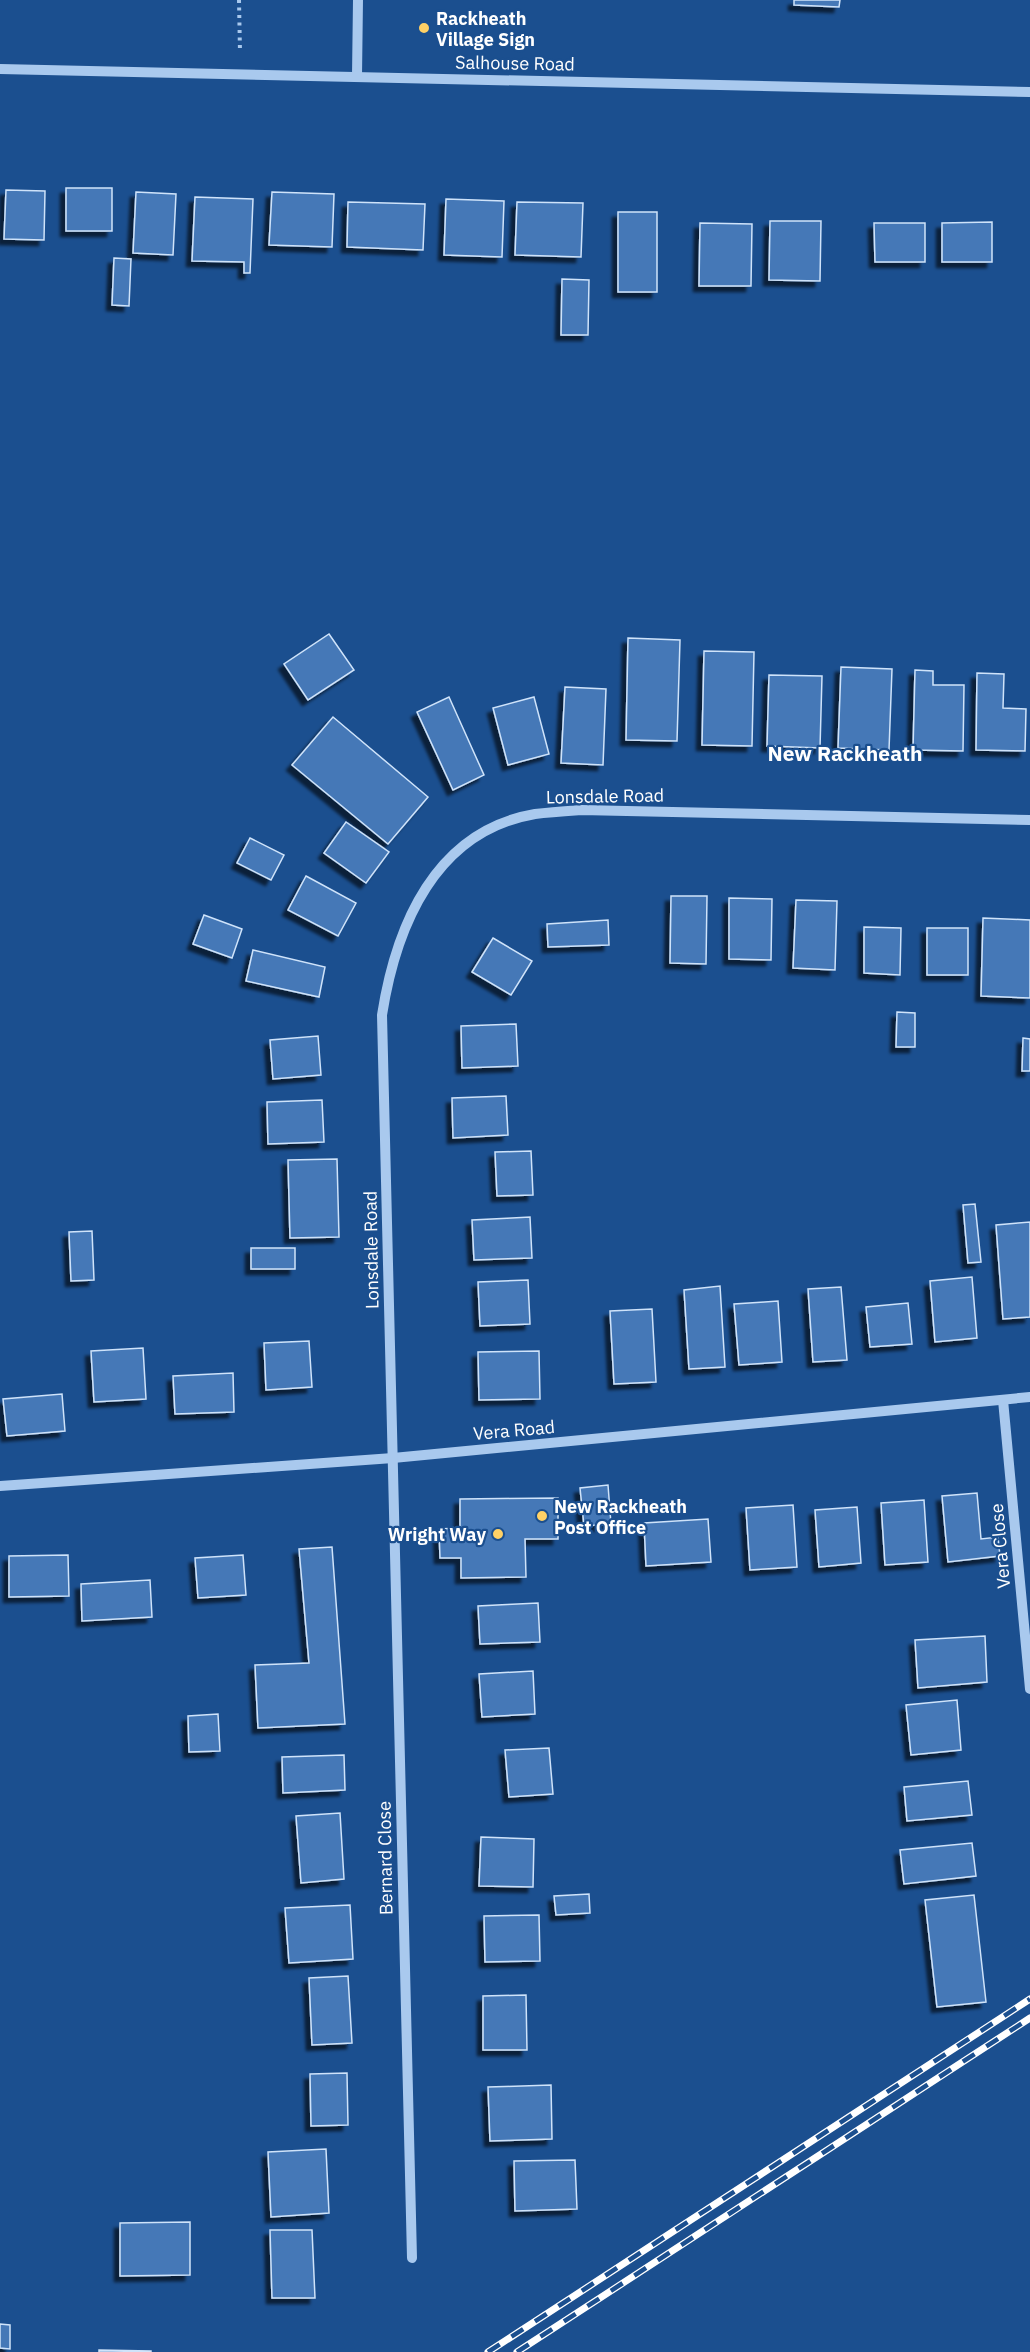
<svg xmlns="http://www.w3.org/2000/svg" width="1030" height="2352" font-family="'IBM Plex Sans',sans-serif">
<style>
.building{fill:#4478b7;stroke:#cfe3fa;stroke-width:1.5;filter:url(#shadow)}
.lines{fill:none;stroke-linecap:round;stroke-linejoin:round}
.path{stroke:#a9c9ee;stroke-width:4;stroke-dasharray:3 4.5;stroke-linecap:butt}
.minor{stroke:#a9c9ee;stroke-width:10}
.rail-casing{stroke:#fff;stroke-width:7}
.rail{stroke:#1b4f8f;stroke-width:4.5;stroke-dasharray:14;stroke-linecap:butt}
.poi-dot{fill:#ffd166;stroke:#1b4f8f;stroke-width:2}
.labels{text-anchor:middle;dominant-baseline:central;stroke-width:4.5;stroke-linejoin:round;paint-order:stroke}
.poi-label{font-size:18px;font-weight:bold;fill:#fff;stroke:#1b4f8f;text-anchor:start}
.street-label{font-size:18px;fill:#fff;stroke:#1b4f8f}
.quarter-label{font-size:21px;font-weight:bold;fill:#fff;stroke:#1b4f8f}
</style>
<defs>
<filter id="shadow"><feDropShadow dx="-5.5" dy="5.5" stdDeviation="1.5" flood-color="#0009"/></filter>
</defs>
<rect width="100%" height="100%" fill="#1b4f8f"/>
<g class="building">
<polygon points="794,0 840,0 839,7 794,5"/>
<rect x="66" y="188" width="46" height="43"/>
<polygon points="6,190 45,191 44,240 4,239"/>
<polygon points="136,192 176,194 173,255 133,253"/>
<polygon points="272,192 334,194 332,247 269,245"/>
<polygon points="195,197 253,199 250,273 244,273 244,262 192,261"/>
<polygon points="446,199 504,201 502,257 444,255"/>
<polygon points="348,202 425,204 423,250 347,247"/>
<polygon points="517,202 583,203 581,257 515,255"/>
<rect x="618" y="212" width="39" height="80"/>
<polygon points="770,221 821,221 820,281 769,280"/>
<polygon points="992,222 992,262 942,262 942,223"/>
<polygon points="700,223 752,224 751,286 699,286"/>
<polygon points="874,223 925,223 925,262 875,262"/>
<polygon points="114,258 131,259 129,306 112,305"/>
<polygon points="562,279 589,280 588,335 561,335"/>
<polygon points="329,634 354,670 308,700 284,664"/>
<polygon points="628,638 680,640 677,741 626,740"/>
<polygon points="704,651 754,652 752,746 702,745"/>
<polygon points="841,667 892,669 889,750 838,748"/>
<polygon points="915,670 933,671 933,685 964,685 963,751 913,750"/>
<polygon points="977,673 1004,674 1003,708 1026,709 1025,751 976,750"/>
<polygon points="769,675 822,676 820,748 767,746"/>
<polygon points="565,687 606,689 603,765 561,763"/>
<polygon points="449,697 484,775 453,790 417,712"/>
<polygon points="534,697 549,754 508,765 493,708"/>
<polygon points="333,717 428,797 388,844 292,765"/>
<polygon points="346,822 389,852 366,883 324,853"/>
<polygon points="250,838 284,855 271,880 237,863"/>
<polygon points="306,876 356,903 338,936 288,910"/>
<polygon points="671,896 707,896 706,964 670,963"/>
<polygon points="729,898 772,899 771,960 729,959"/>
<polygon points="796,900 837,901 835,970 793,968"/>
<polygon points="204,915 242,929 232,958 193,944"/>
<polygon points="983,918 1030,920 1030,998 981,996"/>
<polygon points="608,920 609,945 548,947 547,924"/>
<polygon points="864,927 901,928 900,975 864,973"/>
<rect x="927" y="928" width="41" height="47"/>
<polygon points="493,938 532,961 511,995 472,972"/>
<polygon points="253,950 325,967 319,997 246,981"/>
<polygon points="897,1012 915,1013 915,1047 896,1047"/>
<polygon points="516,1024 518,1066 462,1068 461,1026"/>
<polygon points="318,1036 321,1075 273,1079 270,1040"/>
<polygon points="1023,1038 1030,1039 1030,1071 1022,1071"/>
<polygon points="506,1096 508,1135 453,1138 452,1098"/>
<polygon points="322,1100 324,1142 268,1144 267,1102"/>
<polygon points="531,1151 533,1195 497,1196 495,1152"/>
<polygon points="337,1159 339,1237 290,1238 288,1160"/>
<polygon points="975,1204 981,1262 968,1263 963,1205"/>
<polygon points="530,1217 532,1258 474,1260 472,1220"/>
<polygon points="1030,1222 1030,1317 1003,1319 996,1225"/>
<polygon points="92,1231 94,1280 71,1281 69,1232"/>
<rect x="251" y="1248" width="44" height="21"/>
<polygon points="972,1277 977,1338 935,1342 930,1281"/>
<polygon points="528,1280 530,1324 480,1326 478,1282"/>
<polygon points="720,1286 725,1367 689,1369 684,1290"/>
<polygon points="841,1287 847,1360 813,1362 808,1289"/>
<polygon points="778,1301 782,1362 739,1365 734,1304"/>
<polygon points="908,1303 912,1344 870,1347 866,1307"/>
<polygon points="652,1309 656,1382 614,1384 610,1311"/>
<polygon points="309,1341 312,1387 266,1390 264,1343"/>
<polygon points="143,1348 146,1399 94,1402 91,1351"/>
<polygon points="539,1351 540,1399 479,1400 478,1352"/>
<polygon points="233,1373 234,1412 175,1414 173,1376"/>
<polygon points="62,1394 65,1431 7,1436 3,1399"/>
<polygon points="608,1485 611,1524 584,1526 580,1488"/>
<polygon points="977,1493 981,1539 998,1537 1000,1556 948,1562 942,1496"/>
<polygon points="558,1498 558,1539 525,1539 526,1577 461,1578 461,1558 440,1558 439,1529 460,1528 460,1499"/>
<polygon points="924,1500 928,1562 885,1565 881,1503"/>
<polygon points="793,1505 797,1567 750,1570 746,1508"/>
<polygon points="857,1507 861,1563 819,1567 815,1510"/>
<polygon points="708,1519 711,1562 646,1566 644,1523"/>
<polygon points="332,1547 345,1724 258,1728 255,1665 309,1663 299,1549"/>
<polygon points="68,1555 69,1596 9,1597 9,1556"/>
<polygon points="243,1555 246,1595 198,1598 195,1558"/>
<polygon points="150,1580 152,1617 82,1621 81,1584"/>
<polygon points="538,1603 540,1642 480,1644 478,1606"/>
<polygon points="985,1636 987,1682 918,1688 915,1640"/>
<polygon points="533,1671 535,1714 482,1717 479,1674"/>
<polygon points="957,1700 961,1750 911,1755 906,1705"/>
<polygon points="218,1714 220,1751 189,1752 188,1716"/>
<polygon points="549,1748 553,1794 509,1797 505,1750"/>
<polygon points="344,1755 345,1790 283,1793 282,1757"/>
<polygon points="968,1781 972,1815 907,1821 904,1787"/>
<polygon points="340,1813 344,1879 301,1883 296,1816"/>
<polygon points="481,1837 534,1839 533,1887 479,1886"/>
<polygon points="972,1843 976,1876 904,1884 900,1850"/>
<polygon points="589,1894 590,1913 556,1915 554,1896"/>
<polygon points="974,1895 986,2002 937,2007 925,1900"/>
<polygon points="350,1905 353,1959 289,1963 285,1908"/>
<polygon points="539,1915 540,1961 485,1962 484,1916"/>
<polygon points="348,1976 352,2043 312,2045 309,1978"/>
<polygon points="526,1995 527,2050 483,2050 483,1996"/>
<polygon points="347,2073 348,2125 311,2126 310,2074"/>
<polygon points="551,2085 552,2139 490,2141 488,2087"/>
<polygon points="326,2149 329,2213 271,2217 268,2152"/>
<polygon points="575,2160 577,2209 515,2211 514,2161"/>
<polygon points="190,2222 190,2275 120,2276 120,2223"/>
<polygon points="270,2230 312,2230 315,2298 272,2298"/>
<polygon points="0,2324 10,2325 10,2349 0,2348"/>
<polygon points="99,2350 151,2351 151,2352 99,2352"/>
</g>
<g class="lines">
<polyline class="path" points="239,0 240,52"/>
<g class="minor">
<polyline points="0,69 1030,92"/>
<polyline points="357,76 358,0"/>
<polyline points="1003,1400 1030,1689"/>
<polyline points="0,1486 393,1458 1030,1397"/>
<path d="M412,2258L382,1015C396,926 435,831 535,814C550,812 566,811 581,810L1030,820"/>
</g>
<g class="rail-casing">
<g id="rail">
<polyline points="488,2352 1030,1999"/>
<polyline points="517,2352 1030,2018"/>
</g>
</g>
<use href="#rail" class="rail"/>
</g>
<g class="poi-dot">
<circle cx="424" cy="28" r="6"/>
<circle cx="542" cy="1516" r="6"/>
<circle cx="498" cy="1534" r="6"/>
</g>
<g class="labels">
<g class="poi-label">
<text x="436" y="18">Rackheath<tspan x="436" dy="21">Village Sign</tspan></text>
<text x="554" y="1506">New Rackheath<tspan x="554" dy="21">Post Office</tspan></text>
<text x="486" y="1534" text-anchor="end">Wright Way</text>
</g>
<g class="street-label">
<text transform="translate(515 63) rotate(1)">Salhouse Road</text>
<text transform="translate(605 796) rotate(-1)">Lonsdale Road</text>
<text transform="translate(371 1250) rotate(-91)">Lonsdale Road</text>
<text transform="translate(514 1430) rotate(-5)">Vera Road</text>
<text transform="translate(1000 1546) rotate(-95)">Vera Close</text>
<text transform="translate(385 1858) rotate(-91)">Bernard Close</text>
</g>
<g class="quarter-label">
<text x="845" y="753">New Rackheath</text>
</g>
</g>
</svg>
